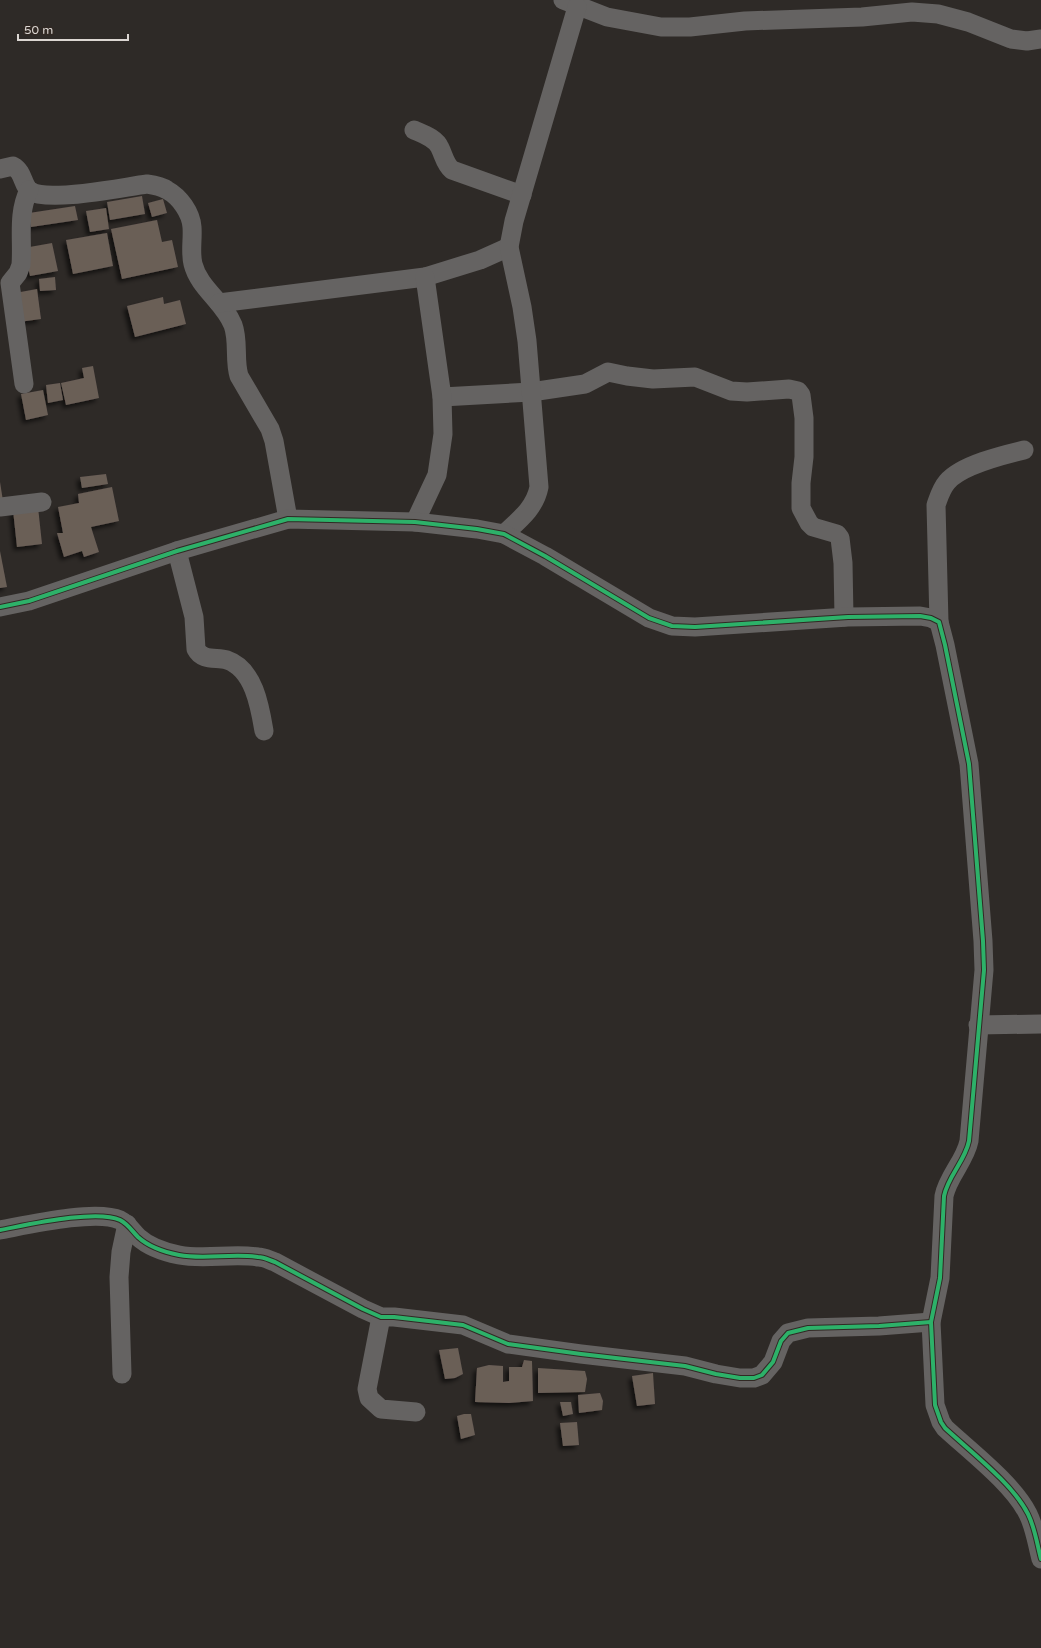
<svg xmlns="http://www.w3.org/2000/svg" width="1041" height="1648" font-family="'Varela Round',sans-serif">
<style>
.building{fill:#6a5e57;filter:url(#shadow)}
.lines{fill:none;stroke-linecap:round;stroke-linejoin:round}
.minor{stroke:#656362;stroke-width:19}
.cycleway-casing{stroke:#312924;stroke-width:6}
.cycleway{stroke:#2db169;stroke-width:4}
</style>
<defs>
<filter id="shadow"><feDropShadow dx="-3.5" dy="3.5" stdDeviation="2" flood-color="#0009"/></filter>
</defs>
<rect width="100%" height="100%" fill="#2e2a27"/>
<g class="building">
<polygon points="142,196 145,214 110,220 107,202"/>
<polygon points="163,199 167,213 152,217 148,203"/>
<polygon points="75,206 78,220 31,227 29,213"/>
<polygon points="106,208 109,229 90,232 86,211"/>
<polygon points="157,220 162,242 172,240 178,267 122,279 111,229"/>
<polygon points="107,233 113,266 73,274 66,240"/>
<polygon points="52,243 58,271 30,276 24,248"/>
<polygon points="55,277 56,290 40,291 39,279"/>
<polygon points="37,289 41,319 19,322 15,293"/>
<polygon points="163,297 164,304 180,300 186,324 135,337 127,306"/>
<polygon points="93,366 99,398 66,405 61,383 84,378 82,368"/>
<polygon points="60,383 63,400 48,403 46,385"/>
<polygon points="43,390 48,415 26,420 21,394"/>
<polygon points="106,474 108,484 82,488 80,477"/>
<polygon points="0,482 3,501 0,501"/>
<polygon points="112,487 119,521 91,527 99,552 84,557 82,551 64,557 57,533 63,533 58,507 79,503 78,494"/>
<polygon points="38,507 42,544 17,547 13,510"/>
<polygon points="0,551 7,587 0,588"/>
<polygon points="458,1348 463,1374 455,1378 445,1379 439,1350"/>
<polygon points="524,1360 532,1361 533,1401 509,1403 475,1402 477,1368 489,1365 503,1366 503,1382 509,1381 509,1367 522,1367"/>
<polygon points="538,1368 585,1371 587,1379 585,1392 538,1393"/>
<polygon points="653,1373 655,1404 637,1406 632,1376"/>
<polygon points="600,1393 603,1401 602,1410 579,1413 578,1395"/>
<polygon points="560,1402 571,1402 573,1414 563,1416"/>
<polygon points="464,1414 471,1414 475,1435 461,1439 457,1416"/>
<polygon points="577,1422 579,1445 563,1446 560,1423"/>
</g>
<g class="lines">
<g class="minor">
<polyline points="563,0 607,17 661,27 690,27 745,21 862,17 912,12 938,14 968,22 1011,39 1027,41 1041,39"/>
<path d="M414,130C423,134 436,138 440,148C444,156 445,164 452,170L522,195"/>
<path d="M0,169L13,166C24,172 22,185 30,191C48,203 123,187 147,184C154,185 161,186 167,190C180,197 191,213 192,227C193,239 190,252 193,264C199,288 224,302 233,325C239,341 234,360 239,376L270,429L274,441L288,519"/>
<polyline points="219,303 425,277 480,260 509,247"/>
<path d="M24,384L10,283L18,273L21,265C23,240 17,214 29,190"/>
<polyline points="442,397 531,392 585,384 608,372 627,376 653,379 695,377 731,391 747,392 789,389 798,391 801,395 804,418 804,457 801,483 801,508 809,523 813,527 837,534 840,538 843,563 844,617"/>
<polyline points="0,507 42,502"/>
<polyline points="415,522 437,475 443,434 442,397 425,277"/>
<path d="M504,534C519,520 535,508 539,487L527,341L522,307L509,247L514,221L577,7"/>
<path d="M177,551L194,617L196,649C202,661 216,657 227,660C254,669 260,707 264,731"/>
<path d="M0,607L29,601L177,551L288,519L415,522L477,529L504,534L545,556L649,618L672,626L695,627L848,617L920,616L931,618L939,622L945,645L969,764L983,941L984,970L969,1141C965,1161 948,1176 944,1196L940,1278L931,1322L935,1405L941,1422L945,1428C971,1452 1013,1484 1028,1514C1035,1528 1037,1544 1041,1559"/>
<path d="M939,622L936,505C939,497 941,489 947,482C961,465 1003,455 1024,450"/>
<polyline points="978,1025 1041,1024"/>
<path d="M0,1230C27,1225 96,1209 120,1220C128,1224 132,1231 138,1237C149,1247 164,1252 179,1255C204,1260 232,1253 258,1257C264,1257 269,1260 275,1262L363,1309L381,1317H394L463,1325L508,1344L581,1354L685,1366L716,1374L740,1378H754L762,1375L773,1362L781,1341L788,1333L808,1328L879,1326L931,1322"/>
<polyline points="381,1317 367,1389 369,1398 381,1409 416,1412"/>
<polyline points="122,1374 119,1277 121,1252 127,1224"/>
</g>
<g class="cycleway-casing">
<g id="cycleway">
<path d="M0,607L29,601L177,551L288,519L415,522L477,529L504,534L545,556L649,618L672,626L695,627L848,617L920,616L931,618L939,622L945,645L969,764L983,941L984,970L969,1141C965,1161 948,1176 944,1196L940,1278L931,1322L935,1405L941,1422L945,1428C971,1452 1013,1484 1028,1514C1035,1528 1037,1544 1041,1559"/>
<path d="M0,1230C27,1225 96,1209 120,1220C128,1224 132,1231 138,1237C149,1247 164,1252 179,1255C204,1260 232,1253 258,1257C264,1257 269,1260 275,1262L363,1309L381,1317H394L463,1325L508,1344L581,1354L685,1366L716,1374L740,1378H754L762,1375L773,1362L781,1341L788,1333L808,1328L879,1326L931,1322"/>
</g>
</g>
<use href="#cycleway" class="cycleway"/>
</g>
<path d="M18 34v6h110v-6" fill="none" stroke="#dbd6d2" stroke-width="2"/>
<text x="24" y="34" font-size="12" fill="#dbd6d2" stroke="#312924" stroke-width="3" paint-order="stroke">50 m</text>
</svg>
